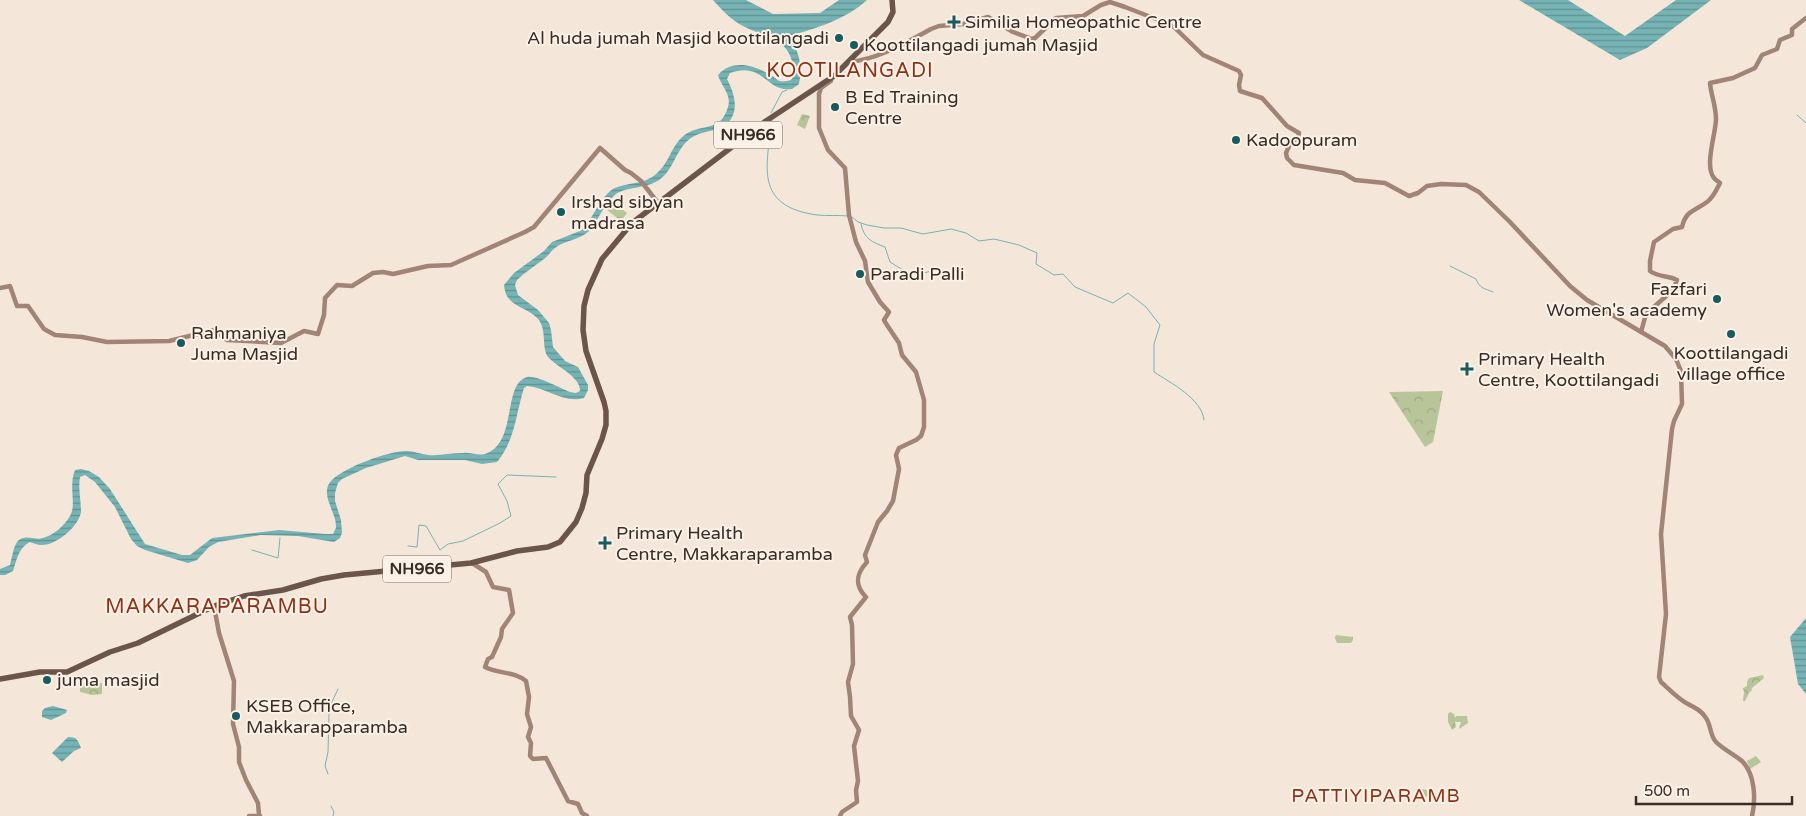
<svg xmlns="http://www.w3.org/2000/svg" width="1806" height="816" font-family="'Varela Round',sans-serif">
<style>
.park{fill:url(#park-crowns)}
.water{fill:url(#water-rules)}
.lines{fill:none;stroke-linecap:round;stroke-linejoin:round}
.stream{stroke:#76b3b4;stroke-width:1}
.secondary{stroke:#a18475;stroke-width:4.5}
.trunk{stroke:#6b544a;stroke-width:5.5}
.poi-dot{fill:#185b5e;stroke:#fbf1e6;stroke-width:2}
.labels{text-anchor:middle;dominant-baseline:central;stroke-width:4;stroke-linejoin:round;paint-order:stroke}
.shield{fill:#fbf1e6;stroke:#726760;stroke-width:1}
.shield-label{font-size:16px;font-weight:bold;fill:#382c27}
.poi-label{font-size:18px;fill:#382c27;stroke:#fbf1e6;text-anchor:start}
.neighbourhood-label{font-size:19px;letter-spacing:1px;fill:#8f3117;stroke:#fbf1e6}
.quarter-label{font-size:20px;letter-spacing:1px;fill:#8f3117;stroke:#fbf1e6}
</style>
<defs>
<pattern id="park-crowns" width="20" height="18" patternUnits="userSpaceOnUse" patternTransform="scale(1.25)"><rect width="20" height="18" fill="#b7c598"/><path d="M2 6a3 3 0 1 1 6 0M12 15a3 3 0 1 1 6 0" fill="none" stroke="#9ea983"/></pattern>
<pattern id="water-rules" width="6" height="5" patternUnits="userSpaceOnUse" patternTransform="scale(1.25)"><rect width="6" height="5" fill="#76b3b4"/><path d="M0 2.5h6" fill="none" stroke="#629292"/></pattern>
</defs>
<rect width="100%" height="100%" fill="#f4e7da"/>
<g class="park">
<polygon points="802,114 810,116 805,129 797,125"/>
<polygon points="612,201 627,213 621,221 606,209"/>
<polygon points="1443,391 1433,442 1425,447 1389,392"/>
<polygon points="1336,635 1353,637 1353,640 1351,643 1337,643 1335,638"/>
<polygon points="1763,675 1764,678 1752,688 1751,692 1750,691 1745,701 1743,701 1744,692 1743,688 1747,686 1747,682 1749,678"/>
<polygon points="102,683 102,694 92,695 80,692 80,684"/>
<polygon points="1450,712 1454,714 1455,718 1456,716 1467,716 1468,723 1459,729 1461,722 1455,722 1456,727 1452,730 1448,722 1448,714"/>
<polygon points="1756,756 1761,762 1750,769 1747,761"/>
<polygon points="1431,788 1436,794 1432,798 1424,796 1421,799 1421,789 1427,790"/>
</g>
<g class="water">
<path d="M713,0H746L773,14L820,13L839,0H867C845,20 817,28 789,36C799,53 803,64 799,84L792,89C766,93 764,61 730,73L727,79C733,91 739,106 731,119C721,133 704,129 691,138C676,148 674,170 659,180C646,189 628,186 616,194C604,203 599,220 589,231C580,240 565,240 555,248C551,251 548,256 544,259C535,266 525,272 517,280L515,285L518,295L538,310L549,323L551,330L553,347L565,361L578,367L588,385V390L584,398C564,404 548,388 527,386L524,388C516,413 515,441 497,462L482,464L465,460H418L405,456L366,468L342,479L338,483L335,493V501L341,520L342,533L340,538L334,542L298,536L261,535L218,542L209,547L197,560L188,563L145,550L137,546L131,539L115,507L95,482L85,475L80,477C78,488 81,500 81,512C79,526 56,546 41,545C38,545 33,543 30,542C18,548 17,560 13,571L5,575H0V569L10,565C12,558 13,548 17,542C24,533 35,541 43,538C54,535 64,526 70,516C77,504 68,488 75,470L81,469L89,471L99,477L110,489L145,544L182,555H190L212,538L279,530L325,534H333C334,531 336,529 336,527C337,513 318,493 332,480C345,467 389,451 406,451C413,451 421,454 428,455C440,456 451,453 463,453C470,452 477,456 485,454C518,443 502,384 527,377C536,375 560,388 570,392L576,393L580,391C581,378 558,367 550,359C540,350 548,330 538,319C525,305 506,308 504,285L514,273L544,251L552,242L580,231L586,226C592,217 603,195 613,189C627,182 644,185 656,174C670,163 671,144 686,134C703,123 720,133 728,107C732,95 721,86 718,75C732,59 753,65 769,74C773,76 776,79 779,81C783,82 787,81 791,80C795,74 794,68 792,61C786,37 762,36 743,26C731,20 722,10 713,0Z"/>
<polygon points="1519,0 1568,0 1625,36 1676,0 1711,0 1647,48 1620,60"/>
<polygon points="1806,618 1806,694 1798,684 1790,637"/>
<polygon points="53,706 67,710 66,713 51,720 42,717 42,711 45,708"/>
<path d="M68,737C77,737 78,740 81,748L74,751L62,762L52,753Z"/>
</g>
<g class="lines">
<g class="stream">
<polyline points="771,113 782,92 787,90"/>
<polyline points="1797,115 1806,123"/>
<path d="M772,119C767,166 753,206 817,215C827,216 838,215 848,216"/>
<path d="M852,217L858,222L867,225L884,228H901L923,234L951,229L966,233L979,241L994,239L1019,245L1037,253L1036,264L1054,275L1063,274L1075,287L1113,303L1128,293L1146,307L1160,325L1154,344V372C1171,383 1202,399 1204,420"/>
<path d="M861,224C864,239 872,242 885,247L890,262C912,276 914,276 939,269L956,277"/>
<path d="M1450,266L1476,279C1480,289 1484,288 1493,292"/>
<polyline points="408,546 417,547 419,525 426,526 440,550 448,544 463,541 500,523 511,516 507,501 498,484 507,475 556,477"/>
<polyline points="252,550 278,558 280,538"/>
<polyline points="328,774 325,766 328,752 329,714 330,706 338,689"/>
<polyline points="331,806 334,812 333,816"/>
</g>
<g class="secondary">
<path d="M849,62C879,59 905,43 931,29L939,26L963,24L988,17L1013,32L1032,39L1035,38L1056,18L1083,16L1101,5L1110,2L1125,7L1169,24L1175,28L1203,55L1239,71L1241,75L1239,85L1240,91L1262,98L1287,126L1299,133L1298,137L1290,144L1286,153L1287,158L1294,165L1343,173L1355,180L1385,183L1409,196L1418,193L1427,186L1441,184L1466,185L1479,192L1509,221L1570,286L1587,300L1665,346L1676,359L1681,371L1682,404L1674,421L1672,429L1661,534L1666,614L1659,677L1661,682C1669,689 1678,699 1688,704C1695,708 1701,710 1706,718C1711,725 1710,736 1716,742C1724,750 1734,754 1742,761C1755,774 1756,799 1752,816"/>
<path d="M831,78V81L821,88L819,94V128L828,150L845,168L849,215L856,242L865,261L868,282L880,302L889,312L884,320L885,322L899,343L902,355L916,372L924,400V427L921,436L916,440L899,448L896,455L899,469L893,501L887,511L878,522L865,555L867,562C856,574 854,585 866,597L850,617L852,625L853,664L848,682L850,697L851,716L859,730L854,746L858,781L856,790L857,802L842,812L840,816"/>
<polyline points="0,288 10,286 17,306 28,306 44,329 55,335 82,337 107,342 169,341 214,330 227,340 281,343 304,331 318,334 324,315 325,298 337,285 352,286 373,273 383,272 393,274 428,266 451,265 525,232 534,227 600,148 625,170 631,173 641,181 658,203"/>
<path d="M1641,332L1646,314L1673,290L1677,280C1668,275 1660,278 1650,271V261L1654,242L1673,229L1682,227C1686,210 1695,211 1707,202C1713,198 1717,189 1720,183C1718,181 1715,180 1714,178C1704,166 1716,133 1716,119C1716,106 1711,95 1710,83L1733,78L1755,68L1762,55L1777,49L1780,40L1792,35V29L1806,18"/>
<path d="M472,563L486,572L493,587L509,590L513,613L502,629L501,637L492,657L488,659L485,667C498,674 514,671 526,681L529,697L527,714L531,727L528,737L531,743L530,756L533,759L546,758L568,801L578,804L582,813L587,816"/>
<polyline points="214,606 219,633 234,681 233,724 239,747 239,762 246,780 258,803 259,815"/>
<polyline points="249,816 260,816"/>
</g>
<polyline class="trunk" points="0,679 40,672 67,672 110,652 138,643 214,606 244,596 283,590 321,579 344,575 471,563 517,551 548,547 560,542 576,522 582,508 586,493 587,475 602,439 606,425 606,411 604,402 586,351 583,330 584,306 588,290 602,259 632,223 766,121 834,76 888,22 893,12 892,0"/>
</g>
<g class="poi-dot">
<path d="M951.5 14.5h5v5h5v5h-5v5h-5v-5h-5v-5h5z"/>
<circle cx="839" cy="38" r="5"/>
<circle cx="854" cy="45" r="5"/>
<circle cx="835" cy="107" r="5"/>
<circle cx="1236" cy="140" r="5"/>
<circle cx="561" cy="212" r="5"/>
<circle cx="860" cy="274" r="5"/>
<circle cx="1717" cy="299" r="5"/>
<circle cx="1731" cy="334" r="5"/>
<circle cx="181" cy="343" r="5"/>
<path d="M1464.5 361.5h5v5h5v5h-5v5h-5v-5h-5v-5h5z"/>
<path d="M602.5 535.5h5v5h5v5h-5v5h-5v-5h-5v-5h5z"/>
<circle cx="47" cy="680" r="5"/>
<circle cx="236" cy="716" r="5"/>
</g>
<g class="labels">
<g class="shield">
<rect x="714" y="121.5" width="68" height="27" rx="4"/>
<rect x="383" y="555.5" width="68" height="27" rx="4"/>
</g>
<g class="shield-label">
<text x="748" y="135">NH966</text>
<text x="417" y="569">NH966</text>
</g>
<g class="poi-label">
<text x="965" y="22">Similia Homeopathic Centre</text>
<text x="829" y="38" text-anchor="end">Al huda jumah Masjid koottilangadi</text>
<text x="864" y="45">Koottilangadi jumah Masjid</text>
<text x="845" y="97">B Ed Training<tspan x="845" dy="21">Centre</tspan></text>
<text x="1246" y="140">Kadoopuram</text>
<text x="571" y="202">Irshad sibyan<tspan x="571" dy="21">madrasa</tspan></text>
<text x="870" y="274">Paradi Palli</text>
<text x="1707" y="289" text-anchor="end">Fazfari<tspan x="1707" dy="21">Women's academy</tspan></text>
<text x="191" y="333">Rahmaniya<tspan x="191" dy="21">Juma Masjid</tspan></text>
<text x="1731" y="353" text-anchor="middle">Koottilangadi<tspan x="1731" dy="21">village office</tspan></text>
<text x="1478" y="359">Primary Health<tspan x="1478" dy="21">Centre, Koottilangadi</tspan></text>
<text x="616" y="533">Primary Health<tspan x="616" dy="21">Centre, Makkaraparamba</tspan></text>
<text x="57" y="680">juma masjid</text>
<text x="246" y="706">KSEB Office,<tspan x="246" dy="21">Makkarapparamba</tspan></text>
</g>
<g class="neighbourhood-label">
<text x="1376" y="796">PATTIYIPARAMB</text>
</g>
<g class="quarter-label">
<text x="850" y="71">KOOTILANGADI</text>
<text x="217" y="607">MAKKARAPARAMBU</text>
</g>
</g>
<path d="M1636 796v8h156v-8" fill="none" stroke="#382c27" stroke-width="2.5"/>
<text x="1644" y="796" font-size="15" fill="#382c27" stroke="#fbf1e6" stroke-width="4" paint-order="stroke">500 m</text>
</svg>
